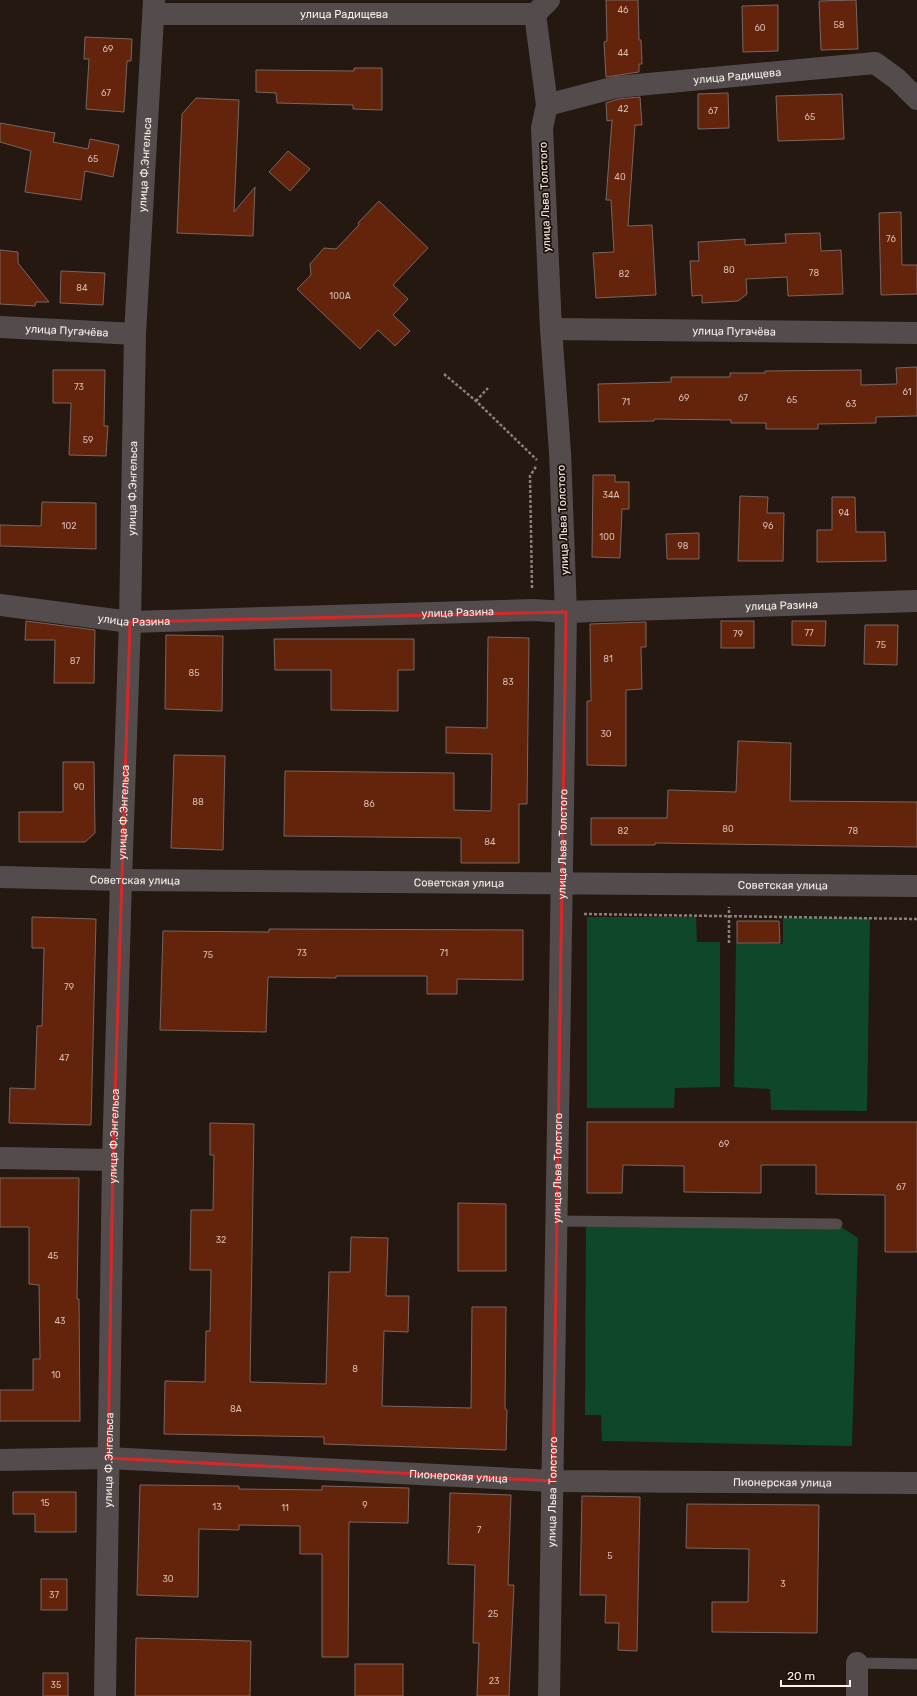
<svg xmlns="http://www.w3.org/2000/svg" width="917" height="1696" font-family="Rubik,sans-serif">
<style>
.green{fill:#0e4729}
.building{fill:#64230b;stroke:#786661}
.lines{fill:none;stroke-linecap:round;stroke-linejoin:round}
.path{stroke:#8b807a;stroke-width:2.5;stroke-dasharray:3 2;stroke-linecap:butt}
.service{stroke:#544c4c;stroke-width:11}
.minor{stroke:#544c4c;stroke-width:22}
.tertiary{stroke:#544c4c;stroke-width:22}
.marked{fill:none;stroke:#d62828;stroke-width:3;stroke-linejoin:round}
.labels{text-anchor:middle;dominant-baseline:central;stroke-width:3.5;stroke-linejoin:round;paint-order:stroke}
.number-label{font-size:9px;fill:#d4beb4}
.street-label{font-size:11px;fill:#faf1ec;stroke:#1a0f08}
</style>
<rect width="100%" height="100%" fill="#241811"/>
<g class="green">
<polygon points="587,917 696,917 697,942 720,942 720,1087 675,1088 674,1108 587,1108"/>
<polygon points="783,918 870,918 867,1111 771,1110 770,1089 734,1087 736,943 783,944"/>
<polygon points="586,1221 837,1224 858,1238 852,1446 602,1441 601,1415 585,1415"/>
</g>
<g class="building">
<polygon points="606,0 638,0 639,40 641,40 642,64 639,64 639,72 606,77 604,42 607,41"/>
<polygon points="856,0 858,49 821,50 819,1"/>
<polygon points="778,5 778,51 743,52 742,6"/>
<polygon points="85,37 132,39 131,61 127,61 124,112 86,109 89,59 84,59"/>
<polygon points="354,68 382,68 382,110 353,109 353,105 277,103 276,93 256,92 256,70 354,71"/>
<polygon points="728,93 729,128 698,129 698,94"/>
<polygon points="842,94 844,139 778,141 776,96"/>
<polygon points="640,97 642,125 635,125 628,226 652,225 656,295 596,298 593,253 614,252 611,200 606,200 612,120 607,121 606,103 618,99"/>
<polygon points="196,98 239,100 234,212 255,187 253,236 177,233 182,114"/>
<polygon points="0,123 55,133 53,142 88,149 90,139 119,145 113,177 85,171 81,200 25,192 31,151 0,142"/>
<polygon points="288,151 310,169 290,191 269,172"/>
<polygon points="379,201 428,248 393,285 408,299 393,315 410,331 395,346 378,330 360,349 297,289 311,275 310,264 324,248 336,249 359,225 358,223"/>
<polygon points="901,212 902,265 917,265 917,294 881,295 879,213"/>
<polygon points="820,233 821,251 841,250 843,294 788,296 787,277 746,279 747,294 738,301 702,303 702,295 692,296 690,261 699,261 698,242 745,239 745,245 786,243 785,234"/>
<polygon points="0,250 18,252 18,263 49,302 36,302 35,306 0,304"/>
<polygon points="61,271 105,273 103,305 60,303"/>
<polygon points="917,367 917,416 876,417 876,423 818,424 818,429 766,429 766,423 731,423 731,420 654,419 654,421 599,422 598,384 671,382 671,377 730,377 730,373 765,373 765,371 861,370 861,385 897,384 896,368"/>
<polygon points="53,370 105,370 104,426 108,426 106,456 69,455 71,403 53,403"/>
<polygon points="593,475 615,475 615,482 629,482 629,509 622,509 620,558 592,557"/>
<polygon points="740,496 768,497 767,513 784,513 783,561 738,561"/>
<polygon points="832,497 855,497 856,532 885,532 886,561 817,562 817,530 832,530"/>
<polygon points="42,502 96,503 96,549 0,546 0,525 41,526"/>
<polygon points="699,533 699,559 667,559 666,534"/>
<polygon points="26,621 95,630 94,683 54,683 55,640 25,640"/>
<rect x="721" y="621" width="33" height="27"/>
<polygon points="792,621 826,621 825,646 792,645"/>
<polygon points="646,622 646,647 641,647 642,689 626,690 626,766 587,765 587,701 591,701 590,624"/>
<polygon points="865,625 898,625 897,665 864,664"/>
<polygon points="166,635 223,636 222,711 165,709"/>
<polygon points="488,637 529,638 527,804 519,804 519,863 461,863 461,838 284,836 285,771 454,773 454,810 491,811 492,754 446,753 446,727 487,728"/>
<polygon points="274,639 414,639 414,670 398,670 398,711 331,710 331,670 275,670"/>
<polygon points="738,741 791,743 790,801 917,802 917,847 655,843 655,845 591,845 591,818 667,818 668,790 736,792"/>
<polygon points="174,755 225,756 223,850 171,848"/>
<polygon points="63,762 94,762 95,833 85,842 19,842 19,812 63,812"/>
<polygon points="32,917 96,919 91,1125 9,1123 10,1088 35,1089 37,1026 42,1026 44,948 32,948"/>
<polygon points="737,921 779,921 780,943 737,943"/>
<polygon points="269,929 523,930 523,980 457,979 457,994 427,994 427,976 336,976 336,978 268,977 266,1032 160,1030 163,931 269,932"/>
<polygon points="587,1122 917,1122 917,1252 885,1252 885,1195 816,1194 816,1165 761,1165 761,1193 684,1192 684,1166 623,1165 622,1193 587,1193"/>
<polygon points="210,1123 254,1124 250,1382 326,1384 329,1272 350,1272 351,1237 388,1238 386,1296 409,1296 408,1332 384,1331 382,1406 471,1408 472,1307 506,1307 505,1409 507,1410 506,1450 324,1444 324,1437 164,1434 165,1381 205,1382 206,1331 210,1331 211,1270 190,1270 191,1210 213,1210 214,1155 210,1155"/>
<polygon points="0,1178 79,1178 77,1299 79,1299 80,1421 0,1421 0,1390 33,1390 33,1359 40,1359 39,1285 29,1284 29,1227 0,1227"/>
<polygon points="458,1203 506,1204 506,1271 458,1271"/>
<polygon points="140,1485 239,1486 239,1489 322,1490 322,1486 409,1488 408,1523 349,1522 348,1657 322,1657 322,1554 300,1554 300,1526 239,1525 239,1530 199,1529 198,1597 137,1595"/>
<polygon points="13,1492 76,1492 76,1532 35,1532 35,1514 13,1514"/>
<polygon points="450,1493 511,1495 508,1585 514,1585 509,1696 477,1696 479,1643 473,1643 475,1565 448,1564"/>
<polygon points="582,1496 640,1497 637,1651 618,1650 619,1623 605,1623 606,1595 580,1595"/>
<polygon points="687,1504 819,1505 817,1633 712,1632 712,1602 748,1602 749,1549 686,1548"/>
<rect x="41" y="1579" width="26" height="31"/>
<polygon points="136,1638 251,1641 250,1696 135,1696"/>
<rect x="355" y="1664" width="48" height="32"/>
<rect x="43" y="1673" width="25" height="23"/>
</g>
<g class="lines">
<g class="path">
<polyline points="444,374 476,401 537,460"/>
<polyline points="476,401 488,388"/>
<polyline points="532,588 530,476 537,465"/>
<polyline points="584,914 917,919"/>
<polyline points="729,943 729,907"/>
</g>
<g class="service">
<polyline points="557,1221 837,1224"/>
<polyline points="857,1663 917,1664"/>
</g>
<g class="minor">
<path id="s1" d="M154,14H535"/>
<path id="s2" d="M547,105L616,87L875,63L897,79L917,99"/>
<path id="s3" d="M0,327L135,334"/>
<path id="s4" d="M551,329L917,333"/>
<path id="s5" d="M0,605L130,622L533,610L566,612L917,601"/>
<polyline points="0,1158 113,1160"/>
<path id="s6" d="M0,1460L108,1458L553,1481L917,1483"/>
<polyline points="857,1663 857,1696"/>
<path id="s7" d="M105,1696L113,1160L121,880L130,622L135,334L154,0"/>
<path id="s8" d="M549,1696L566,612L560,452L551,329L542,128L547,105L535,14L549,0"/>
</g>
<path class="tertiary" id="s9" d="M0,877L121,880L917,886"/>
</g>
<path class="marked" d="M566,612L553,1481L108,1458L113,1160L130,622Z"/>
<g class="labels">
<g class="number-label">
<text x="623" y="10">46</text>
<text x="839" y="25">58</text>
<text x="760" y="28">60</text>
<text x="108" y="49">69</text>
<text x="623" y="53">44</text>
<text x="106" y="93">67</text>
<text x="623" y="109">42</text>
<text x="713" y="111">67</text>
<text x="810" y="117">65</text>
<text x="93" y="159">65</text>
<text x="620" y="177">40</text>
<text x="891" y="239">76</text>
<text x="729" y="270">80</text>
<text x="814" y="273">78</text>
<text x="624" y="274">82</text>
<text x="82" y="288">84</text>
<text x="340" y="296">100А</text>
<text x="79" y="387">73</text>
<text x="907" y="392">61</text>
<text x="684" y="398">69</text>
<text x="743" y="398">67</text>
<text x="792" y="400">65</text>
<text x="626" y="402">71</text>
<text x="851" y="404">63</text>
<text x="88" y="440">59</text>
<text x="611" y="495">34А</text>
<text x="844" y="513">94</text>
<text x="69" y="526">102</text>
<text x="768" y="526">96</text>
<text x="607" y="537">100</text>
<text x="683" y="546">98</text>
<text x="809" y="633">77</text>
<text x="738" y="634">79</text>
<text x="881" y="645">75</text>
<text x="608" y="659">81</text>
<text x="75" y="661">87</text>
<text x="194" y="673">85</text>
<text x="508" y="682">83</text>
<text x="606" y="734">30</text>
<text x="79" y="787">90</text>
<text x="198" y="802">88</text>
<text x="369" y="804">86</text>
<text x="728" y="829">80</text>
<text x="623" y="831">82</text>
<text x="853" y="831">78</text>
<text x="490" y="842">84</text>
<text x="302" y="953">73</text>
<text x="444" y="953">71</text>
<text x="208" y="955">75</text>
<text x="69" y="987">79</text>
<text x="64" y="1058">47</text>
<text x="724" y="1144">69</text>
<text x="901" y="1187">67</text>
<text x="221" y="1240">32</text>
<text x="53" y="1256">45</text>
<text x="60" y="1321">43</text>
<text x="355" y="1369">8</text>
<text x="56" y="1375">10</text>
<text x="236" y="1409">8А</text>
<text x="45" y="1503">15</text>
<text x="365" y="1505">9</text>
<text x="217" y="1507">13</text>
<text x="285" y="1508">11</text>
<text x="479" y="1530">7</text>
<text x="610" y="1556">5</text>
<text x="168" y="1579">30</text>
<text x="783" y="1584">3</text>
<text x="54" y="1595">37</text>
<text x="493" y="1614">25</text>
<text x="494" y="1681">23</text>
<text x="56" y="1685">35</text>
</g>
<g class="street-label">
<text stroke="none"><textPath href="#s1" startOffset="190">улица Радищева</textPath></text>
<text stroke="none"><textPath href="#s2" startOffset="193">улица Радищева</textPath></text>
<text stroke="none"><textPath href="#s7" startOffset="1532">улица Ф.Энгельса</textPath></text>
<text transform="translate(545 197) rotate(-92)">улица Льва Толстого</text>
<text stroke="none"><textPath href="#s3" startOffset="67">улица Пугачёва</textPath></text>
<text stroke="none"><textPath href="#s4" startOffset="183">улица Пугачёва</textPath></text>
<text stroke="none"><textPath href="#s7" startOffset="1208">улица Ф.Энгельса</textPath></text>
<text transform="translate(563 520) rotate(-92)">улица Льва Толстого</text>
<text stroke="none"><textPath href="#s5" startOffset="783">улица Разина</textPath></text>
<text stroke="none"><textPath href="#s5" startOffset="459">улица Разина</textPath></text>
<text stroke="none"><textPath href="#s5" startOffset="135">улица Разина</textPath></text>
<text stroke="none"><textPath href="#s7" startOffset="884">улица Ф.Энгельса</textPath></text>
<text stroke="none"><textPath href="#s8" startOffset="852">улица Льва Толстого</textPath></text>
<text stroke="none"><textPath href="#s9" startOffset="135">Советская улица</textPath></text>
<text stroke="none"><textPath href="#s9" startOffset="459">Советская улица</textPath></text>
<text stroke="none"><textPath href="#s9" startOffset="783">Советская улица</textPath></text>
<text stroke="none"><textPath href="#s7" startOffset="560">улица Ф.Энгельса</textPath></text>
<text stroke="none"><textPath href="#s8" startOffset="528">улица Льва Толстого</textPath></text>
<text stroke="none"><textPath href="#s7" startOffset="236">улица Ф.Энгельса</textPath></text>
<text stroke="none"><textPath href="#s6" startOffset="459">Пионерская улица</textPath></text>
<text stroke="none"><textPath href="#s6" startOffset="783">Пионерская улица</textPath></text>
<text stroke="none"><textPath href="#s8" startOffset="204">улица Льва Толстого</textPath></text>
</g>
</g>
<path d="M781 1680v6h69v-6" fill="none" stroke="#faf1ec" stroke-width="2"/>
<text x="787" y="1680" font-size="12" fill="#faf1ec" stroke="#1a0f08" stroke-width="3" paint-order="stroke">20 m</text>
</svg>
